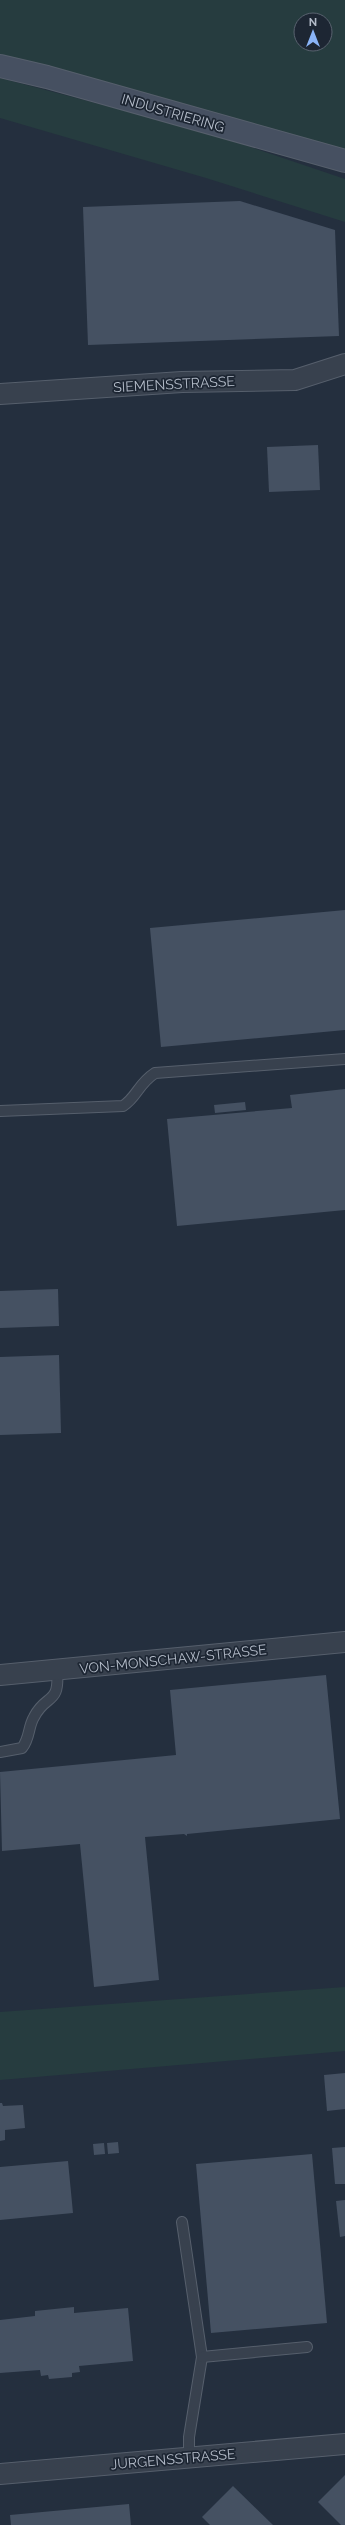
<svg xmlns="http://www.w3.org/2000/svg" width="345" height="2525" font-family="Raleway,sans-serif">
<style>
.green{fill:#263c3f;fill-rule:evenodd}
.building{fill:#455162}
.lines{fill:none;stroke-linecap:round;stroke-linejoin:round}
.lane-casing{stroke:#565f6c;stroke-width:12}
.street-casing{stroke:#565f6c;stroke-width:22}
.secondary-casing{stroke:#565f6c;stroke-width:24}
.lane{stroke:#38414e;stroke-width:10}
.street{stroke:#38414e;stroke-width:20}
.secondary{stroke:#465061;stroke-width:22}
.labels{text-anchor:middle;dominant-baseline:central;stroke-width:3.5;stroke-linejoin:round;paint-order:stroke}
.street-label{font-size:14px;fill:#b4bcc9;stroke:#1d2633}
</style>
<rect width="100%" height="100%" fill="#242f3e"/>
<g class="green">
<path d="M0,0H345V149L0,54ZM301,20H325V44H301Z"/>
<polygon points="0,78 206,132 345,179 345,222 206,178 0,118"/>
<polygon points="345,1987 345,2051 0,2080 0,2012"/>
</g>
<g class="building">
<polygon points="240,201 335,230 339,336 88,345 83,207"/>
<polygon points="318,445 320,490 269,492 267,447"/>
<polygon points="345,910 345,1030 161,1047 150,928"/>
<polygon points="345,1089 345,1210 177,1226 167,1119 292,1108 290,1095"/>
<polygon points="245,1102 246,1110 215,1113 214,1105"/>
<polygon points="58,1289 59,1326 0,1328 0,1291"/>
<polygon points="59,1355 61,1433 0,1435 0,1357"/>
<polygon points="326,1675 340,1819 187,1834 187,1836 184,1834 145,1837 159,1980 94,1987 80,1844 2,1851 0,1772 176,1755 170,1690"/>
<polygon points="345,2073 345,2109 327,2111 324,2075"/>
<polygon points="0,2103 2,2103 3,2106 23,2105 25,2128 5,2130 5,2140 0,2141"/>
<polygon points="118,2142 119,2153 108,2154 107,2143"/>
<polygon points="104,2143 105,2154 94,2155 93,2144"/>
<polygon points="345,2147 345,2184 335,2184 332,2148"/>
<polygon points="312,2154 327,2323 211,2333 196,2164"/>
<polygon points="68,2161 73,2213 0,2220 0,2167"/>
<polygon points="345,2200 345,2236 340,2237 336,2201"/>
<polygon points="74,2307 74,2313 128,2308 133,2361 79,2366 80,2372 72,2373 72,2377 49,2379 48,2375 41,2376 40,2370 0,2373 0,2320 35,2316 35,2311"/>
<polygon points="345,2475 345,2525 341,2525 318,2502"/>
<polygon points="233,2486 273,2525 210,2525 202,2517"/>
<polygon points="129,2504 131,2525 11,2525 10,2515"/>
</g>
<g class="lines">
<g class="lane-casing">
<g id="lane">
<path d="M0,1111L123,1106C137,1097 138,1084 155,1073L345,1059"/>
<path d="M0,1752L22,1748C30,1738 28,1727 34,1717C46,1693 60,1706 57,1670"/>
<polyline points="182,2222 202,2357 189,2437 189,2458"/>
<polyline points="202,2357 307,2347"/>
</g>
</g>
<g class="street-casing">
<g id="street">
<polyline points="0,394 182,382 295,380 345,364"/>
<polyline points="0,1675 345,1642"/>
<polyline points="0,2474 345,2444"/>
</g>
</g>
<g class="secondary-casing">
<polyline id="secondary" points="0,66 47,77 345,161"/>
</g>
<use href="#lane" class="lane"/>
<use href="#street" class="street"/>
<use href="#secondary" class="secondary"/>
</g>
<g class="labels">
<g class="street-label">
<text transform="translate(173 113) rotate(16)">INDUSTRIERING</text>
<text transform="translate(174 384) rotate(-3)">SIEMENSSTRASSE</text>
<text transform="translate(173 1659) rotate(-6)">VON-MONSCHAW-STRASSE</text>
<text transform="translate(173 2459) rotate(-5)">JURGENSSTRASSE</text>
</g>
</g>
<g transform="translate(313 32)"><circle r="19" fill="#1d2633" stroke="#59626f"/>
<path d="M0-3L7 15L0 10L-7 15Z" fill="#8ab4f8"/>
<text y="-6" font-size="11" font-weight="bold" text-anchor="middle" fill="#b4bcc9">N</text>
</g>
</svg>
